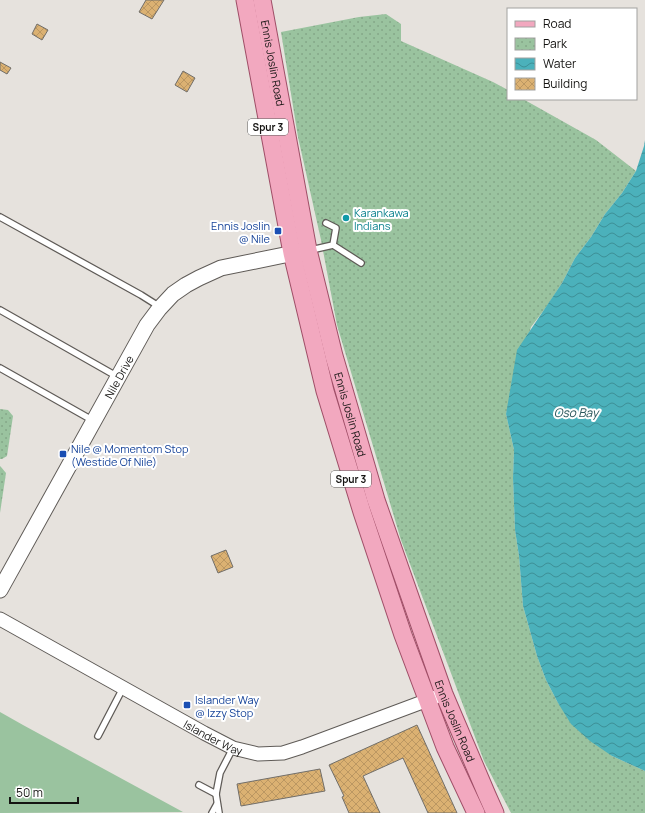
<svg xmlns="http://www.w3.org/2000/svg" width="645" height="813" font-family="Manrope,sans-serif">
<style>
.grass{fill:#9ac39f}
.park{fill:url(#park-dots)}
.water{fill:url(#water-waves)}
.building{fill:url(#building-cross-hatch);stroke:#716e69}
.lines{fill:none;stroke-linecap:round;stroke-linejoin:round}
.service-casing{stroke:#5f5b57;stroke-width:8}
.tertiary-casing{stroke:#5f5b57;stroke-width:15}
.secondary-casing{stroke:#5f5b57;stroke-width:17}
.primary-casing{stroke:#9f4e67;stroke-width:19}
.service{stroke:#fff;stroke-width:5.5}
.tertiary{stroke:#fff;stroke-width:13}
.secondary{stroke:#fff;stroke-width:15}
.primary{stroke:#f2a8bf;stroke-width:17}
.culture-dot{fill:#0f9aa8;stroke:#fff;stroke-width:1.5}
.transit-dot{fill:#1a4fb4;stroke:#fff;stroke-width:1.5}
.labels{text-anchor:middle;dominant-baseline:central;stroke-width:4;stroke-linejoin:round;paint-order:stroke}
.shield{fill:#fff;stroke:#5b5a59;stroke-width:1}
.shield-label{font-size:10px;font-weight:bold;fill:#151412}
.street-label{font-size:11px;fill:#151412;stroke:#fff}
.culture-label{font-size:11px;fill:#0d838f;stroke:#fff;text-anchor:start}
.transit-label{font-size:11px;fill:#164399;stroke:#fff;text-anchor:start}
.water-label{font-size:12px;font-style:italic;fill:#2b575c;stroke:#fff}
</style>
<defs>
<pattern id="park-dots" width="8" height="8" patternUnits="userSpaceOnUse"><rect width="8" height="8" fill="#9ac39f"/><path d="M2 2h.1M6 6h.1" fill="none" stroke="#84a788" stroke-width="1.8" stroke-linecap="round"/></pattern>
<pattern id="water-waves" width="16" height="10" patternUnits="userSpaceOnUse"><rect width="16" height="10" fill="#4bb1bb"/><path d="M0 5q4-4 8 0t8 0" fill="none" stroke="#3d8f97"/></pattern>
<pattern id="building-cross-hatch" width="8" height="8" patternUnits="userSpaceOnUse"><rect width="8" height="8" fill="#dbb172"/><path d="M0 0l8 8M0 8l8-8" fill="none" stroke="#bb9762"/></pattern>
</defs>
<rect width="100%" height="100%" fill="#e6e2dd"/>
<polygon class="grass" points="0,712 23,725 183,812 0,813"/>
<g class="park">
<polygon points="386,14 401,24 401,41 493,82 508,90 508,99 523,99 596,140 636,171 622,193 605,214 591,237 575,258 562,283 547,306 531,327 506,414 514,450 513,478 515,530 519,556 523,606 537,656 546,680 558,703 612,756 645,771 645,813 511,813 484,761 401,540 337,325 321,240 298,137 281,32 359,17"/>
<polygon points="0,409 8,410 13,416 7,456 2,459 0,459"/>
<polygon points="0,466 1,467 6,473 0,513"/>
</g>
<polygon class="water" points="645,140 645,771 612,756 590,741 571,724 558,703 546,680 537,656 523,606 519,556 515,530 513,478 514,450 506,414 517,350 562,283 575,258 591,237 605,214 622,193 636,171 644,146"/>
<g class="building">
<polygon points="146,0 164,0 152,19 139,12"/>
<polygon points="37,24 48,30 42,40 32,34"/>
<polygon points="0,62 11,68 7,74 0,70"/>
<polygon points="183,71 195,78 187,92 175,85"/>
<polygon points="226,550 233,567 218,573 211,556"/>
<polygon points="417,725 457,813 428,813 403,758 363,776 380,813 349,813 342,797 344,796 329,765"/>
<polygon points="320,769 325,791 241,806 237,784"/>
</g>
<g class="lines">
<g class="service-casing">
<g id="service">
<polyline points="0,217 141,295 160,307"/>
<polyline points="333,245 361,263"/>
<polyline points="311,250 333,245 336,228 326,223"/>
<polyline points="0,310 118,377"/>
<polyline points="0,368 92,420"/>
<polyline points="98,736 123,688"/>
<polyline points="199,785 216,794"/>
<polyline points="212,813 217,804"/>
<polyline points="219,813 216,794 220,773 233,748"/>
</g>
</g>
<g class="tertiary-casing">
<g id="tertiary">
<path id="s1" d="M0,619L204,733L233,748L258,754L283,753L302,747L444,694"/>
</g>
</g>
<g class="secondary-casing">
<g id="secondary">
<path id="s2" d="M0,590L147,325L159,309L173,294L186,285L199,278L221,268L304,251"/>
</g>
</g>
<g class="primary-casing">
<g id="primary">
<polyline points="245,0 292,253 325,391 362,512 403,635 445,747 476,813"/>
<path id="s3" d="M262,0L308,250L334,356L376,500L444,694L487,795L495,813"/>
</g>
</g>
<use href="#service" class="service"/>
<use href="#tertiary" class="tertiary"/>
<use href="#secondary" class="secondary"/>
<use href="#primary" class="primary"/>
</g>
<circle class="culture-dot" cx="346" cy="218" r="4"/>
<g class="transit-dot">
<rect x="274" y="227" width="8" height="8" rx="2"/>
<rect x="59" y="450" width="8" height="8" rx="2"/>
<rect x="183" y="701" width="8" height="8" rx="2"/>
</g>
<g class="labels">
<g class="shield">
<rect x="248" y="119" width="40" height="16" rx="3"/>
<rect x="331" y="471" width="40" height="16" rx="3"/>
</g>
<g class="shield-label">
<text x="268" y="127">Spur 3</text>
<text x="351" y="479">Spur 3</text>
</g>
<g class="street-label">
<text stroke="none"><textPath href="#s3" startOffset="64">Ennis Joslin Road</textPath></text>
<text stroke="none"><textPath href="#s2" startOffset="244">Nile Drive</textPath></text>
<text stroke="none"><textPath href="#s3" startOffset="424">Ennis Joslin Road</textPath></text>
<text stroke="none"><textPath href="#s3" startOffset="748">Ennis Joslin Road</textPath></text>
<text stroke="none"><textPath href="#s1" startOffset="244">Islander Way</textPath></text>
</g>
<g class="culture-label">
<text x="354" y="212">Karankawa<tspan x="354" dy="13">Indians</tspan></text>
</g>
<g class="transit-label">
<text x="270" y="225" text-anchor="end">Ennis Joslin<tspan x="270" dy="13">@ Nile</tspan></text>
<text x="71" y="448">Nile @ Momentom Stop<tspan x="71" dy="13">(Westide Of Nile)</tspan></text>
<text x="195" y="699">Islander Way<tspan x="195" dy="13">@ Izzy Stop</tspan></text>
</g>
<g class="water-label">
<text x="576" y="412">Oso Bay</text>
</g>
</g>
<rect x="507" y="8" width="130" height="92" fill="#ffffff" stroke="#a1a1a0"/>
<rect x="515" y="21" width="20" height="6" fill="#f2a8bf" stroke="#a1a1a0"/>
<text x="543" y="28" font-size="12" fill="#151412">Road</text>
<rect x="515" y="38" width="20" height="12" fill="url(#park-dots)" stroke="#a1a1a0"/>
<text x="543" y="48" font-size="12" fill="#151412">Park</text>
<rect x="515" y="58" width="20" height="12" fill="url(#water-waves)" stroke="#a1a1a0"/>
<text x="543" y="68" font-size="12" fill="#151412">Water</text>
<rect x="515" y="78" width="20" height="12" fill="url(#building-cross-hatch)" stroke="#a1a1a0"/>
<text x="543" y="88" font-size="12" fill="#151412">Building</text>
<path d="M10 797v6h68v-6" fill="none" stroke="#151412" stroke-width="2"/>
<text x="16" y="797" font-size="12" fill="#151412" stroke="#ffffff" stroke-width="3" paint-order="stroke">50 m</text>
</svg>
